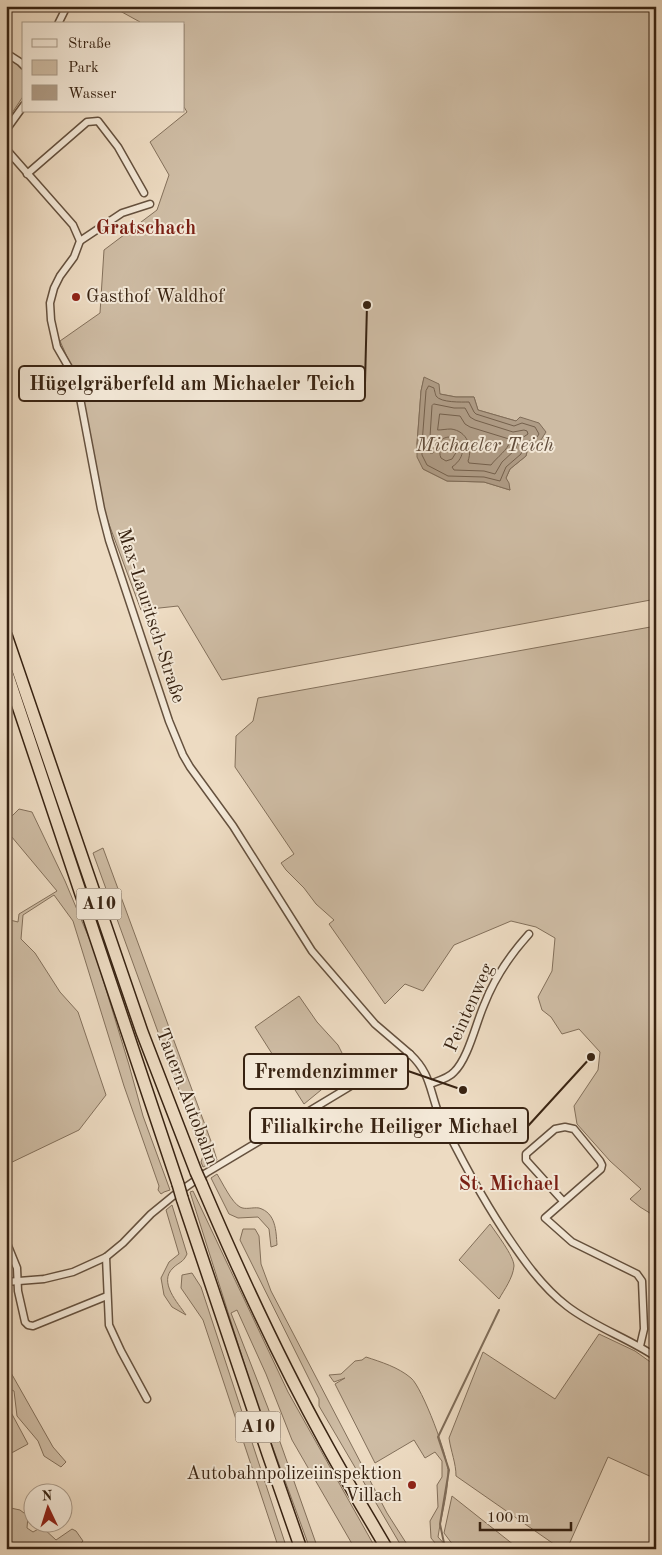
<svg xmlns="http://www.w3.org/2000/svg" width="662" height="1555" font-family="'Old Standard TT',serif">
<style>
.green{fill:#cebca4;stroke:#83705b;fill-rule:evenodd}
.water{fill:#af9c86;stroke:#7f6c58}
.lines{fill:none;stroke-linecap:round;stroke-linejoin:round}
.shore{stroke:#74604c;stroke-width:1}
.stream{stroke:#7f6c58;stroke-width:2}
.minor-casing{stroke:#65513e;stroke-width:9}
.motorway-casing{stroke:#382312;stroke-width:14}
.minor{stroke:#f3e8d7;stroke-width:6}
.motorway{stroke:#eddbc2;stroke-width:11}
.motorway-bridge-casing{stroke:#382312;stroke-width:14;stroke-linecap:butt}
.motorway-bridge{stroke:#eddbc2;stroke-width:11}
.poi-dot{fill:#8f2418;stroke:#f3e8d7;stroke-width:2}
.labels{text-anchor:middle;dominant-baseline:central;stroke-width:4;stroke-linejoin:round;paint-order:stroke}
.shield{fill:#f3e8d7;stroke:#705e4d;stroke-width:1}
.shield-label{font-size:18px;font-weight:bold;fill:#382312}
.poi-label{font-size:19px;fill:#382312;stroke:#f3e8d7;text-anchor:start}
.street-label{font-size:19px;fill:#382312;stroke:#f3e8d7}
.neighbourhood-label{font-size:20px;font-weight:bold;fill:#7a1f14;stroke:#f3e8d7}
.water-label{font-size:20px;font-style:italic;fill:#624d3b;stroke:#f3e8d7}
.leader{fill:none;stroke:#382312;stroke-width:2}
.callout-dot{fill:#382312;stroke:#f3e8d7;stroke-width:2}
.callout{fill:#f3e8d7;stroke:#382312;stroke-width:2}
.callout-label{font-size:20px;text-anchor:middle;font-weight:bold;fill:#382312}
</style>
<rect width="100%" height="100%" fill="#eddbc2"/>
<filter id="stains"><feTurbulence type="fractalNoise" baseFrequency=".004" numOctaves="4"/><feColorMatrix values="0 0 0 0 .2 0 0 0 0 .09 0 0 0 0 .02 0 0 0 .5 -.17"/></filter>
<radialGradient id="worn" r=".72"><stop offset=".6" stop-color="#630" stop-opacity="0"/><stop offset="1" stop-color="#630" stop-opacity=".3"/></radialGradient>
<g class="green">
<path d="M111,6H656V599L222,680L178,606L141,610L103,508L80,386L60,341L100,313L104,250L157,210L169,175L150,142L187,112L184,107V24H140V22ZM424,378L440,394L456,397H474L478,410L516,421L541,440L528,448L526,456L510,469L506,478L510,490L484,482L447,481L423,469L417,444L421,391Z"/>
<polygon points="6,57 20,66 24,71 24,95 6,122"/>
<polygon points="656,626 656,1212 653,1215 640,1207 630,1199 641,1189 610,1161 577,1124 574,1106 598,1070 600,1052 579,1029 562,1034 551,1017 542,1010 538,997 552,971 555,938 536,927 511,921 454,945 423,991 405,984 385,1004 329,924 334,920 316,904 304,888 286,870 281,863 294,854 235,767 236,736 253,721 258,698"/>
<polygon points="19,809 32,812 65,881 94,950 129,1065 143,1116 170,1190 164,1192 161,1194 158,1190 159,1186 124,1086 73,921 54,895 23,915 21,939 35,953 60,992 78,1012 106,1095 79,1130 6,1165 6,919 18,922 19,914 57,891 6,830 6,822"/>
<polygon points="103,848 212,1144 217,1160 203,1167 201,1162 203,1156 93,853"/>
<polygon points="299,996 317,1022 338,1045 349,1067 304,1104 255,1027"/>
<path d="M217,1174C222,1182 232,1203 240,1207C245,1210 253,1207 259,1208C276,1213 276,1231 277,1245L271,1247L269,1229L258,1217L238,1218L229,1214L211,1178Z"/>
<polygon points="193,1191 288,1392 376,1549 355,1549 292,1440 266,1374 237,1310 231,1313 268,1408 318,1549 310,1549 257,1404 190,1192"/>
<path d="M172,1205L187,1254C183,1263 179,1262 173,1268C158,1282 178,1303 186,1315L172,1307L164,1295L161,1278L169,1262L179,1254L166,1210Z"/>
<path d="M490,1224C496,1233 514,1256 514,1266C513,1278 504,1290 499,1299L459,1260Z"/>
<polygon points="243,1229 255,1229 259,1236 261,1264 271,1291 387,1513 410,1549 403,1549 319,1406 319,1399 240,1240"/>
<polygon points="192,1273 201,1287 287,1549 279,1549 203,1320 181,1288 182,1275"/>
<path d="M599,1334L635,1351L656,1366V1479L608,1457L567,1549H561L456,1476C456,1463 451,1452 449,1438L483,1352L555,1399Z"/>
<path d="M366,1357C381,1362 398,1367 411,1378C422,1387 449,1458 448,1473C448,1494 441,1516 438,1537L449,1549H440L431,1538L430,1521L438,1507L437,1485L442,1477V1461L435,1452L425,1458L414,1440L375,1463L335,1384L345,1378L334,1382L329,1375L341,1374L355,1361L362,1360Z"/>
<polygon points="6,1364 53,1447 66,1462 61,1467 44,1456 38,1441 17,1416 14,1391 6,1387"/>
<polygon points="6,1403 28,1444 6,1456"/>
<polygon points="452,1496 519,1549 456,1549 444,1533"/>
<polygon points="6,1507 20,1510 28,1516 27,1528 33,1532 42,1527 56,1540 72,1529 76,1531 83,1541 76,1549 12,1549 6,1545"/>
</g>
<polygon class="water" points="424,377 439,384 440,394 456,397 474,397 478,410 516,421 520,417 539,423 546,432 541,440 528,447 526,456 510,469 506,478 509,483 510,490 484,482 447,481 423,469 417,457 417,444 421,391"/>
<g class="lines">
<g class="shore">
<path d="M429,386L434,388C434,389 436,396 436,396C441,403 462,402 469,402L474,412L476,414L514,426L522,423L535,427L539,434L537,437L524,444L521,454L506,467L500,481L484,477L448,476L427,465L422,455V444L426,391Z"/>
<path d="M434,404L454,408H465L470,417L475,420L513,432L524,430L527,431L528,434L519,440L515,450L502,462L495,474L484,471L454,470L452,467C480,447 444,419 433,453H430L429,452L432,406Z"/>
<path d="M440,414L460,416L465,424L470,427L509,439L510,441C508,450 497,457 491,465L469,463L468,461C473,447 467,431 451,429C446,429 442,430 438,430Z"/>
<path d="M448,443L454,445L457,451L452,459L446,461L441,458C438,451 441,446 448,443Z"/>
</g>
<polyline class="stream" points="449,1549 444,1543 440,1524 449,1470 438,1437 499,1310"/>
<g class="minor-casing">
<g id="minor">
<polyline points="58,24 67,6"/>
<polyline points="6,53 20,62 24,66"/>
<polyline points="6,130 24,105"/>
<polyline points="6,149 73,225 80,241 74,257 60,276 54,288 50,303 51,320 57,347 72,373 80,398 101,509 109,540 169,721 183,755 190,767 233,826 312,951 375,1024 410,1054"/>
<polyline points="27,174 87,122 98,121 118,147 144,193"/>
<polyline points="80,241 122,213 150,204"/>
<path d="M430,1084C438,1081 449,1078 454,1072C468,1059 476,1023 484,1005C494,979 510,955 529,934"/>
<polyline points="563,1201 526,1160 526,1154 555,1129 565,1127 574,1129 600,1161 602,1165 601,1169 545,1218 572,1242 637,1274 642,1281 644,1329 640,1346"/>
<polyline points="6,1241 17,1268 18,1291 25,1322 28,1325 33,1326 107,1296"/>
<polyline points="106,1257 109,1325 121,1351 147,1399"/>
<path d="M6,1282L44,1279L73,1272L106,1257L123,1243L151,1214L173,1196L206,1173L384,1066L410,1054C430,1073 429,1087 438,1112C458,1153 479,1193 504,1231C522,1258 541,1286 567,1306C594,1327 628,1338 656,1357"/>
</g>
</g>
<g class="motorway-casing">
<g id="motorway">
<polyline points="6,635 142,1032 196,1172"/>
<polyline points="6,670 178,1184"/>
<path d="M201,1183C238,1270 278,1357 324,1440C344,1477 366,1513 387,1549"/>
<polyline points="182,1198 268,1454 301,1549"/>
</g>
</g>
<use href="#minor" class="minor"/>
<use href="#motorway" class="motorway"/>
<g class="motorway-bridge-casing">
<g id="motorway-bridge">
<polyline points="196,1172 201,1183"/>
<polyline points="178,1184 182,1198"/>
</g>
</g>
<use href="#motorway-bridge" class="motorway-bridge"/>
</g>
<g class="poi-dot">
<circle cx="76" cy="297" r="5"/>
<circle cx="412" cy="1485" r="5"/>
</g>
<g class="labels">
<g class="shield">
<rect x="76.5" y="888.5" width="45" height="31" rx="4"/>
<rect x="235.5" y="1411.5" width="45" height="31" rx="4"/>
</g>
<g class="shield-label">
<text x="99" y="904">A10</text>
<text x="258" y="1427">A10</text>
</g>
<g class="poi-label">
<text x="86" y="297">Gasthof Waldhof</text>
<text x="402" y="1474" text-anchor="end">Autobahnpolizeiinspektion<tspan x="402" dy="22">Villach</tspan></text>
</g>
<g class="street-label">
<text transform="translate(150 616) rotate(72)">Max-Lauritsch-Straße</text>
<text transform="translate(470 1008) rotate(-66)">Peintenweg</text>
<text transform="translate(186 1097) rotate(69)">Tauern Autobahn</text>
</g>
<g class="neighbourhood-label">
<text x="146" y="229">Gratschach</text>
<text x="509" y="1185">St. Michael</text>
</g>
<g class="water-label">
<text x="485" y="446">Michaeler Teich</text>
</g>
</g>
<path class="leader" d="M367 305L365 383M463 1090L408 1071M591 1057L528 1126"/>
<g class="callout-dot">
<circle cx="367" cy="305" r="5"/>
<circle cx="463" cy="1090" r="5"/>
<circle cx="591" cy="1057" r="5"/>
</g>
<g class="callout">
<rect x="19" y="366" width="346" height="35" rx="5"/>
<rect x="244" y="1054" width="164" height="35" rx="5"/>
<rect x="250" y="1108" width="278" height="35" rx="5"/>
</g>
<g class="callout-label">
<text x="192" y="390">Hügelgräberfeld am Michaeler Teich</text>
<text x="326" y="1078">Fremdenzimmer</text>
<text x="389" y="1133">Filialkirche Heiliger Michael</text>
</g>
<rect width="662" height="1555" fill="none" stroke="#eddbc2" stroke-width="25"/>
<rect x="8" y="8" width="647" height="1540" fill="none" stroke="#382312" stroke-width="2.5"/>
<rect x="12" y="12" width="637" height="1530" fill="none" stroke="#382312"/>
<rect x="22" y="22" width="162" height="90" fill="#f3e8d7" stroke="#a89988"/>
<rect x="32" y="39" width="25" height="8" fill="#f3e8d7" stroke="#a89988"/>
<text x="68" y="48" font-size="15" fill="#382312">Straße</text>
<rect x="32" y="60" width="25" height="15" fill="#cebca4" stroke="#a89988"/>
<text x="68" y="72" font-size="15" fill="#382312">Park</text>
<rect x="32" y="85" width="25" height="15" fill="#af9c86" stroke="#a89988"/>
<text x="68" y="98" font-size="15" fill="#382312">Wasser</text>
<g transform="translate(48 1508) rotate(356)"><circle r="24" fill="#f3e8d7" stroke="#a89988"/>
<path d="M0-4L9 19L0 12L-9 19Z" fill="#8f2418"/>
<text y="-8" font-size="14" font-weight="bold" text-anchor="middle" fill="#382312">N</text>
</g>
<path d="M480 1522v8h91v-8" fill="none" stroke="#382312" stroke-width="2.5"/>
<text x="487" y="1522" font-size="15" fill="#382312" stroke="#f3e8d7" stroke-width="4" paint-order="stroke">100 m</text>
<rect width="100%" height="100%" filter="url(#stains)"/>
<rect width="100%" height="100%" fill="url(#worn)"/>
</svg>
